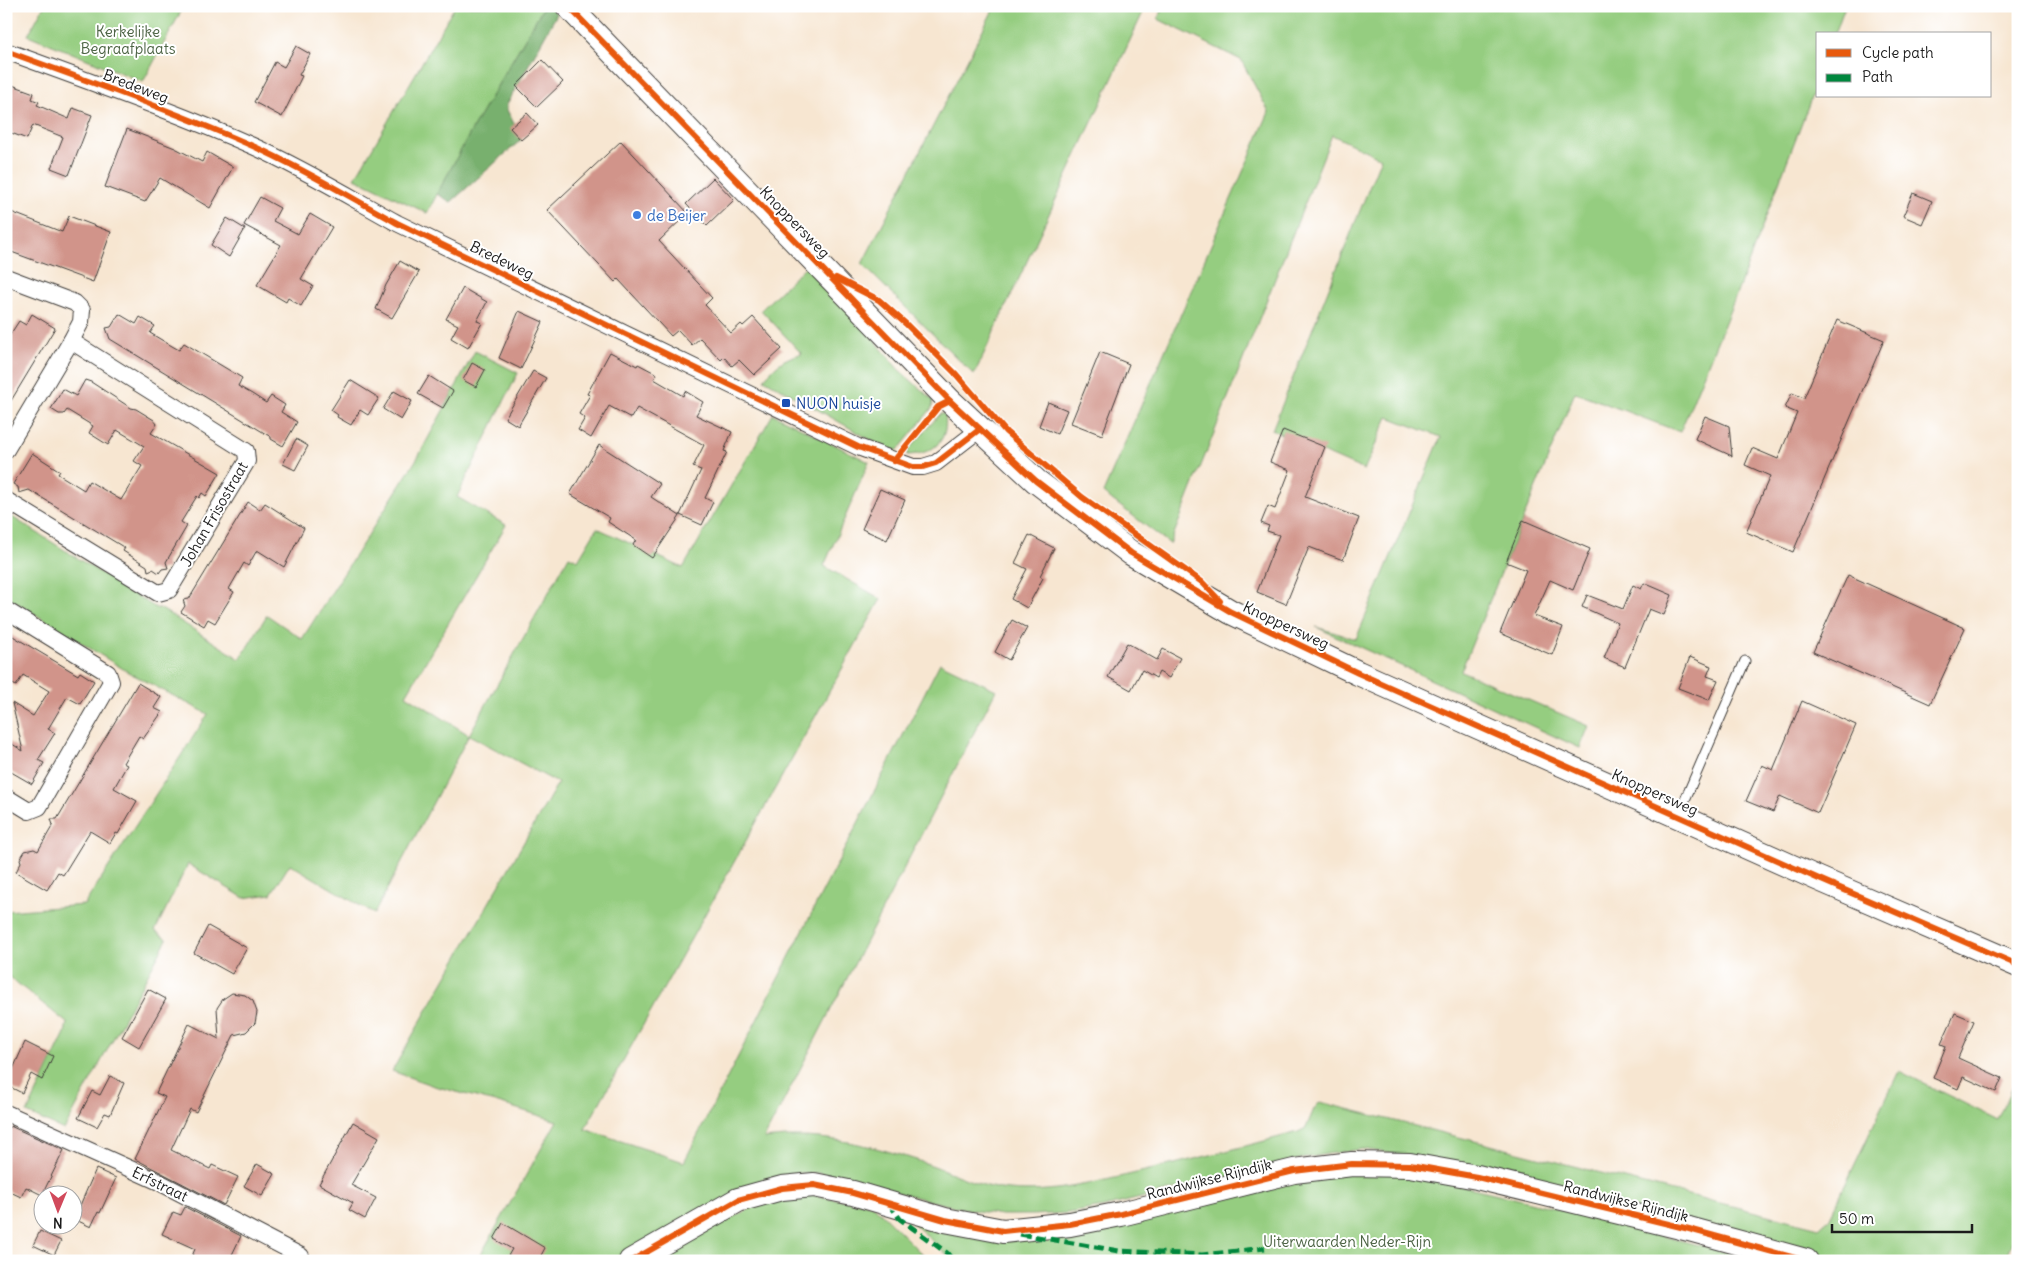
<svg xmlns="http://www.w3.org/2000/svg" width="2024" height="1267" font-family="Delius,sans-serif">
<style>
.green{fill:#95cd80;stroke:#58744e}
.forest{fill:#78b06e;stroke:#4a6645}
.building{fill:#d1948a}
.lines{fill:none;stroke-linecap:round;stroke-linejoin:round}
.lane-casing{stroke:#3d3a37;stroke-width:11}
.street-casing{stroke:#3d3a37;stroke-width:18}
.secondary-casing{stroke:#3d3a37;stroke-width:26}
.lane{stroke:#fff;stroke-width:9}
.street{stroke:#fff;stroke-width:16}
.secondary{stroke:#fff;stroke-width:24}
.quiet{stroke:#00873e;stroke-width:5;stroke-dasharray:10 5;stroke-linecap:butt}
.cycleway-casing{stroke:#fff;stroke-width:9}
.cycleway{stroke:#e8590c;stroke-width:6}
.shop-dot{fill:#3f7fe0;stroke:#fff;stroke-width:2}
.transit-dot{fill:#1a4fb4;stroke:#fff;stroke-width:2}
.labels{text-anchor:middle;dominant-baseline:central;stroke-width:4;stroke-linejoin:round;paint-order:stroke}
.park-label{font-size:15px;fill:#4c6344;stroke:#fff}
.street-label{font-size:15px;fill:#1c1c1c;stroke:#fff}
.shop-label{font-size:15px;fill:#366cbe;stroke:#fff;text-anchor:start}
.transit-label{font-size:15px;fill:#164399;stroke:#fff;text-anchor:start}
</style>
<rect width="100%" height="100%" fill="#fff"/>
<filter id="ink" filterUnits="userSpaceOnUse"><feTurbulence type="fractalNoise" baseFrequency=".02" numOctaves="2"/><feDisplacementMap in="SourceGraphic" scale="10" xChannelSelector="R" yChannelSelector="G"/><feConvolveMatrix kernelMatrix="1 2 1 2 8 2 1 2 1" color-interpolation-filters="sRGB"/></filter>
<filter id="wash" filterUnits="userSpaceOnUse"><feTurbulence type="fractalNoise" baseFrequency=".0096" numOctaves="4" result="noise"/><feDisplacementMap in="SourceGraphic" scale="20" xChannelSelector="R" yChannelSelector="G"/><feGaussianBlur stdDeviation="1.12" result="paint"/><feColorMatrix in="noise" values="0 0 0 0 0 0 0 0 0 0 0 0 0 0 0 0 0 1.4 0 .05"/><feComposite in="paint" operator="in"/></filter>
<g filter="url(#wash)">
<rect width="100%" height="100%" fill="#f7e6d1"/>
<g class="green">
<polygon points="44,6 184,6 143,82 28,35"/>
<polygon points="455,6 544,6 474,126 427,213 355,178"/>
<polygon points="995,6 1146,6 974,375 862,264"/>
<polygon points="1164,6 1845,6 1835,34 1818,34 1818,80 1735,298 1680,432 1575,392 1461,671 1589,726 1580,748 1316,627 1356,639 1441,437 1388,417 1364,470 1272,430 1381,158 1332,135 1170,544 1103,493 1269,112 1241,60 1158,19"/>
<path d="M807,265L860,322L898,369L933,400L932,408L898,450L890,451L764,379C775,366 784,357 802,354L761,310Z"/>
<path d="M475,351L518,373L457,497L506,525L406,695L469,735L569,556L578,560L597,528L683,568L773,414L869,462L824,566L881,599L585,1129L684,1162L940,663L996,690L764,1139C821,1131 880,1147 934,1166C958,1175 983,1188 1009,1190C1051,1194 1092,1183 1132,1174C1188,1161 1243,1147 1298,1132L1306,1128L1314,1109L1320,1102L1819,1228L1829,1219L1899,1071L1998,1120L2018,1076V1224L2006,1257L2018,1261H1844L1400,1155L1363,1149L1327,1154L1290,1161L1104,1207L1068,1213L1032,1215H1001L955,1207L819,1173H796L772,1180L720,1202L611,1261H477L557,1121L495,1102L434,1086L392,1071L558,783L469,735L374,914L290,864L271,894L244,898L188,864L155,931L167,939L64,1130L27,1113L65,1033L67,1023L6,974V911L84,905L208,714L128,672L6,596V513L156,608L163,610L240,659L267,615L302,639L418,457Z"/>
<path d="M940,414H945C949,442 933,454 907,455L908,450Z"/>
<polygon points="1390,1172 1434,1179 1502,1195 1761,1261 953,1261 903,1213 974,1232 1331,1173"/>
<polygon points="799,1193 873,1205 929,1261 655,1261 727,1220 770,1199"/>
</g>
<polygon class="forest" points="544,6 550,6 557,14 507,104 507,110 522,139 451,202 437,194 474,126"/>
<g id="blocks">
<g class="building">
<polygon points="296,46 310,54 299,75 302,76 282,117 254,102 275,62 284,67"/>
<polygon points="542,60 563,82 537,107 516,86"/>
<polygon points="12,85 34,93 32,99 39,102 37,105 69,119 73,108 92,115 69,175 51,168 63,137 33,125 27,139 6,131 6,100"/>
<polygon points="527,113 538,125 521,140 510,128"/>
<polygon points="127,129 175,148 202,162 207,152 233,167 210,208 160,178 145,202 105,187"/>
<polygon points="621,141 688,213 659,241 712,298 705,305 731,333 741,324 743,326 753,317 782,349 754,375 739,360 732,366 724,357 721,360 700,338 692,345 678,330 671,336 618,279 615,282 547,210"/>
<polygon points="713,178 734,200 707,226 686,204"/>
<polygon points="1913,193 1932,201 1922,224 1903,216"/>
<polygon points="260,197 280,208 273,221 298,234 310,214 332,227 301,279 313,286 301,306 288,298 286,302 257,285 281,245 244,225"/>
<polygon points="6,210 62,232 69,216 111,232 93,282 6,250"/>
<polygon points="227,218 245,229 229,257 211,245"/>
<polygon points="400,261 419,272 392,318 376,309 386,285"/>
<polygon points="463,288 487,302 477,321 482,323 468,348 451,338 458,325 446,319"/>
<polygon points="519,311 543,322 521,369 499,358"/>
<polygon points="32,314 55,328 6,409 6,341 19,321 26,325"/>
<polygon points="119,314 136,324 140,317 155,326 150,333 165,342 179,350 184,343 242,378 238,386 252,394 266,403 271,396 285,405 281,412 297,422 283,446 271,439 271,437 110,339 106,328 111,327"/>
<polygon points="1837,320 1884,340 1793,552 1746,532 1770,476 1745,465 1752,448 1778,459 1797,413 1785,408 1792,393 1804,398"/>
<polygon points="610,352 637,366 638,364 657,374 654,379 683,396 685,391 703,402 696,415 732,432 724,451 727,452 705,498 713,502 702,525 680,515 701,470 693,467 704,445 637,408 631,418 609,406 591,438 578,430 585,418 579,414 590,395 587,394"/>
<polygon points="1100,352 1129,364 1102,435 1071,423"/>
<polygon points="472,363 485,370 476,387 463,380"/>
<polygon points="533,371 546,378 518,426 505,418"/>
<polygon points="429,376 453,391 443,408 418,394"/>
<polygon points="85,380 91,382 131,408 136,409 154,420 157,424 151,433 220,473 206,496 202,493 199,498 197,496 181,522 187,526 166,562 168,568 162,569 159,573 153,569 148,571 147,566 123,551 125,548 29,490 19,493 18,487 13,484 32,453 60,471 58,474 84,490 89,481 121,500 142,466 134,461 144,446 117,430 108,445 89,433 93,426 67,410 64,414 59,414 51,409 63,389 76,396"/>
<polygon points="350,380 379,398 368,415 360,410 351,425 337,417 338,415 331,410"/>
<polygon points="394,391 412,401 401,420 383,409"/>
<polygon points="1048,402 1067,410 1057,434 1039,426"/>
<polygon points="1705,416 1729,426 1732,456 1695,439"/>
<polygon points="1283,430 1325,447 1305,497 1359,518 1343,560 1309,547 1286,604 1257,592 1279,535 1267,531 1269,526 1261,523 1268,506 1275,509 1290,470 1270,462"/>
<polygon points="296,439 308,446 295,470 283,464"/>
<polygon points="599,445 660,484 651,497 680,516 652,558 633,545 636,540 608,522 610,518 570,494"/>
<polygon points="880,489 905,500 887,540 862,529"/>
<polygon points="248,502 260,510 265,503 304,528 284,567 257,550 248,566 244,563 229,589 234,592 215,623 208,619 204,626 181,612 185,606 183,600 189,599"/>
<polygon points="1523,520 1590,549 1573,590 1550,580 1534,616 1563,627 1552,655 1500,633 1526,570 1506,562"/>
<polygon points="1029,535 1054,548 1040,576 1043,578 1027,608 1011,599 1027,569 1015,563"/>
<polygon points="1848,575 1965,628 1930,704 1813,652"/>
<polygon points="1644,583 1672,595 1664,615 1649,609 1625,667 1604,658 1618,623 1582,607 1587,595 1623,609 1633,585 1641,589"/>
<polygon points="1012,620 1027,628 1009,660 995,652"/>
<polygon points="6,632 78,675 80,672 94,681 80,704 67,697 48,729 55,733 38,760 44,763 32,784 6,769 6,740 23,751 12,703 33,716 49,691 23,675 16,686 6,680"/>
<polygon points="1127,643 1157,660 1163,649 1180,658 1169,678 1159,672 1156,678 1142,670 1131,690 1108,677"/>
<polygon points="1690,657 1711,666 1707,676 1718,680 1709,700 1678,688"/>
<polygon points="138,683 161,697 154,708 162,712 143,739 139,736 123,763 127,765 114,788 137,801 118,834 116,833 110,843 90,831 63,875 58,872 47,890 16,872 21,862 20,859 25,851 34,849 38,851 53,825 51,819 57,819"/>
<polygon points="1802,701 1856,725 1818,813 1780,796 1773,812 1746,801 1762,765 1773,770"/>
<polygon points="208,926 247,948 232,974 194,953"/>
<polygon points="148,989 166,999 139,1047 122,1037"/>
<polygon points="232,993 245,995 253,1001 257,1012 255,1023 246,1032 234,1035 196,1112 190,1109 171,1150 210,1169 212,1165 238,1177 224,1205 135,1159 165,1097 156,1093 189,1024 219,1039 217,1008 223,999"/>
<polygon points="1955,1013 1974,1021 1958,1058 2002,1078 1996,1092 1963,1077 1958,1089 1933,1078 1946,1046 1941,1044"/>
<polygon points="25,1042 53,1056 42,1080 31,1074 22,1093 6,1085"/>
<polygon points="110,1076 124,1083 110,1115 105,1113 97,1127 78,1118 92,1091 100,1095"/>
<polygon points="353,1122 379,1137 351,1185 376,1198 365,1219 349,1210 353,1203 319,1184"/>
<polygon points="10,1126 64,1150 42,1195 26,1187 21,1197 6,1190 6,1135"/>
<polygon points="257,1164 275,1174 262,1196 244,1186"/>
<polygon points="96,1169 116,1178 100,1213 98,1212 91,1227 74,1219"/>
<polygon points="185,1207 241,1236 229,1261 190,1261 195,1249 162,1234 173,1212 181,1215"/>
<polygon points="503,1223 545,1248 538,1261 505,1261 512,1249 494,1239"/>
<polygon points="40,1231 61,1241 54,1255 33,1245"/>
</g>
</g>
</g>
<g filter="url(#ink)">
<use href="#blocks" fill-opacity="0" stroke="#3d3a37" stroke-width="1"/>
<g class="lines">
<g class="lane-casing">
<polyline id="lane" points="1678,816 1745,661"/>
</g>
<g class="street-casing">
<g id="street">
<path d="M6,51C90,82 174,111 255,147C304,169 350,197 397,223L858,447L913,467H923L936,463L980,429"/>
<polyline points="6,277 75,303 82,310 81,322 71,341 6,450"/>
<polyline points="6,500 158,593 169,590 247,461 246,451 71,341"/>
<polyline points="6,610 108,673 111,682 39,807 29,811 6,797"/>
<polyline points="6,1113 157,1181 301,1256"/>
</g>
</g>
<g class="secondary-casing">
<g id="secondary">
<polyline points="568,6 950,401 1036,481 1131,553 1231,612 1358,673 1819,879 2018,965"/>
<polyline points="631,1261 738,1200 782,1188 814,1185 853,1193 945,1220 1003,1231 1070,1224 1121,1214 1294,1171 1352,1164 1410,1165 1477,1177 1689,1229 1806,1261"/>
</g>
</g>
<use href="#lane" class="lane"/>
<use href="#street" class="street"/>
<use href="#secondary" class="secondary"/>
<g class="quiet">
<polyline points="889,1203 900,1219 947,1253 953,1261"/>
<polyline points="1020,1234 1119,1251 1202,1255 1265,1248"/>
</g>
<g class="cycleway-casing">
<g id="cycleway">
<polyline points="568,6 950,401 1036,481 1131,553 1231,612 1358,673 1819,879 2018,965"/>
<path d="M6,51C90,82 174,111 255,147C304,169 350,197 397,223L858,447L913,467H923L936,463L980,429"/>
<polyline points="836,278 879,300 906,324 955,373 1006,432 1082,497 1202,582 1220,601"/>
<polyline points="894,461 938,407 950,401"/>
<polyline points="631,1261 738,1200 782,1188 814,1185 853,1193 945,1220 1003,1231 1070,1224 1121,1214 1294,1171 1352,1164 1410,1165 1477,1177 1689,1229 1806,1261"/>
</g>
</g>
<use href="#cycleway" class="cycleway"/>
</g>
</g>
<circle class="shop-dot" cx="637" cy="215" r="5"/>
<rect class="transit-dot" x="781" y="398" width="10" height="10" rx="2.5"/>
<g class="labels">
<g class="park-label">
<text x="128" y="31">Kerkelijke<tspan x="128" dy="17">Begraafplaats</tspan></text>
<text x="1347" y="1241">Uiterwaarden Neder-Rijn</text>
</g>
<g class="street-label">
<text transform="translate(136 86) rotate(21)">Bredeweg</text>
<text transform="translate(795 222) rotate(46)">Knoppersweg</text>
<text transform="translate(502 260) rotate(26)">Bredeweg</text>
<text transform="translate(214 514) rotate(-60)">Johan Frisostraat</text>
<text transform="translate(1286 625) rotate(25)">Knoppersweg</text>
<text transform="translate(1655 792) rotate(24)">Knoppersweg</text>
<text transform="translate(1209 1179) rotate(-14)">Randwijkse Rijndijk</text>
<text transform="translate(160 1184) rotate(26)">Erfstraat</text>
<text transform="translate(1626 1201) rotate(14)">Randwijkse Rijndijk</text>
</g>
<g class="shop-label">
<text x="647" y="215">de Beijer</text>
</g>
<g class="transit-label">
<text x="796" y="403">NUON huisje</text>
</g>
</g>
<rect width="2024" height="1267" fill="none" stroke="#fff" stroke-width="25"/>
<rect x="1816" y="32" width="175" height="65" fill="#ffffff" stroke="#a4a4a4"/>
<rect x="1826" y="49" width="25" height="8" fill="#e8590c" stroke="#a4a4a4"/>
<text x="1862" y="58" font-size="15" fill="#1c1c1c">Cycle path</text>
<rect x="1826" y="74" width="25" height="8" fill="#00873e" stroke="#a4a4a4"/>
<text x="1862" y="82" font-size="15" fill="#1c1c1c">Path</text>
<g transform="translate(58 1210) rotate(181)"><circle r="24" fill="#ffffff" stroke="#a4a4a4"/>
<path d="M0-4L9 19L0 12L-9 19Z" fill="#d1495b"/>
<text y="-8" font-size="14" font-weight="bold" text-anchor="middle" fill="#1c1c1c">N</text>
</g>
<path d="M1832 1224v8h140v-8" fill="none" stroke="#1c1c1c" stroke-width="2.5"/>
<text x="1839" y="1224" font-size="15" fill="#1c1c1c" stroke="#ffffff" stroke-width="4" paint-order="stroke">50 m</text>
</svg>
